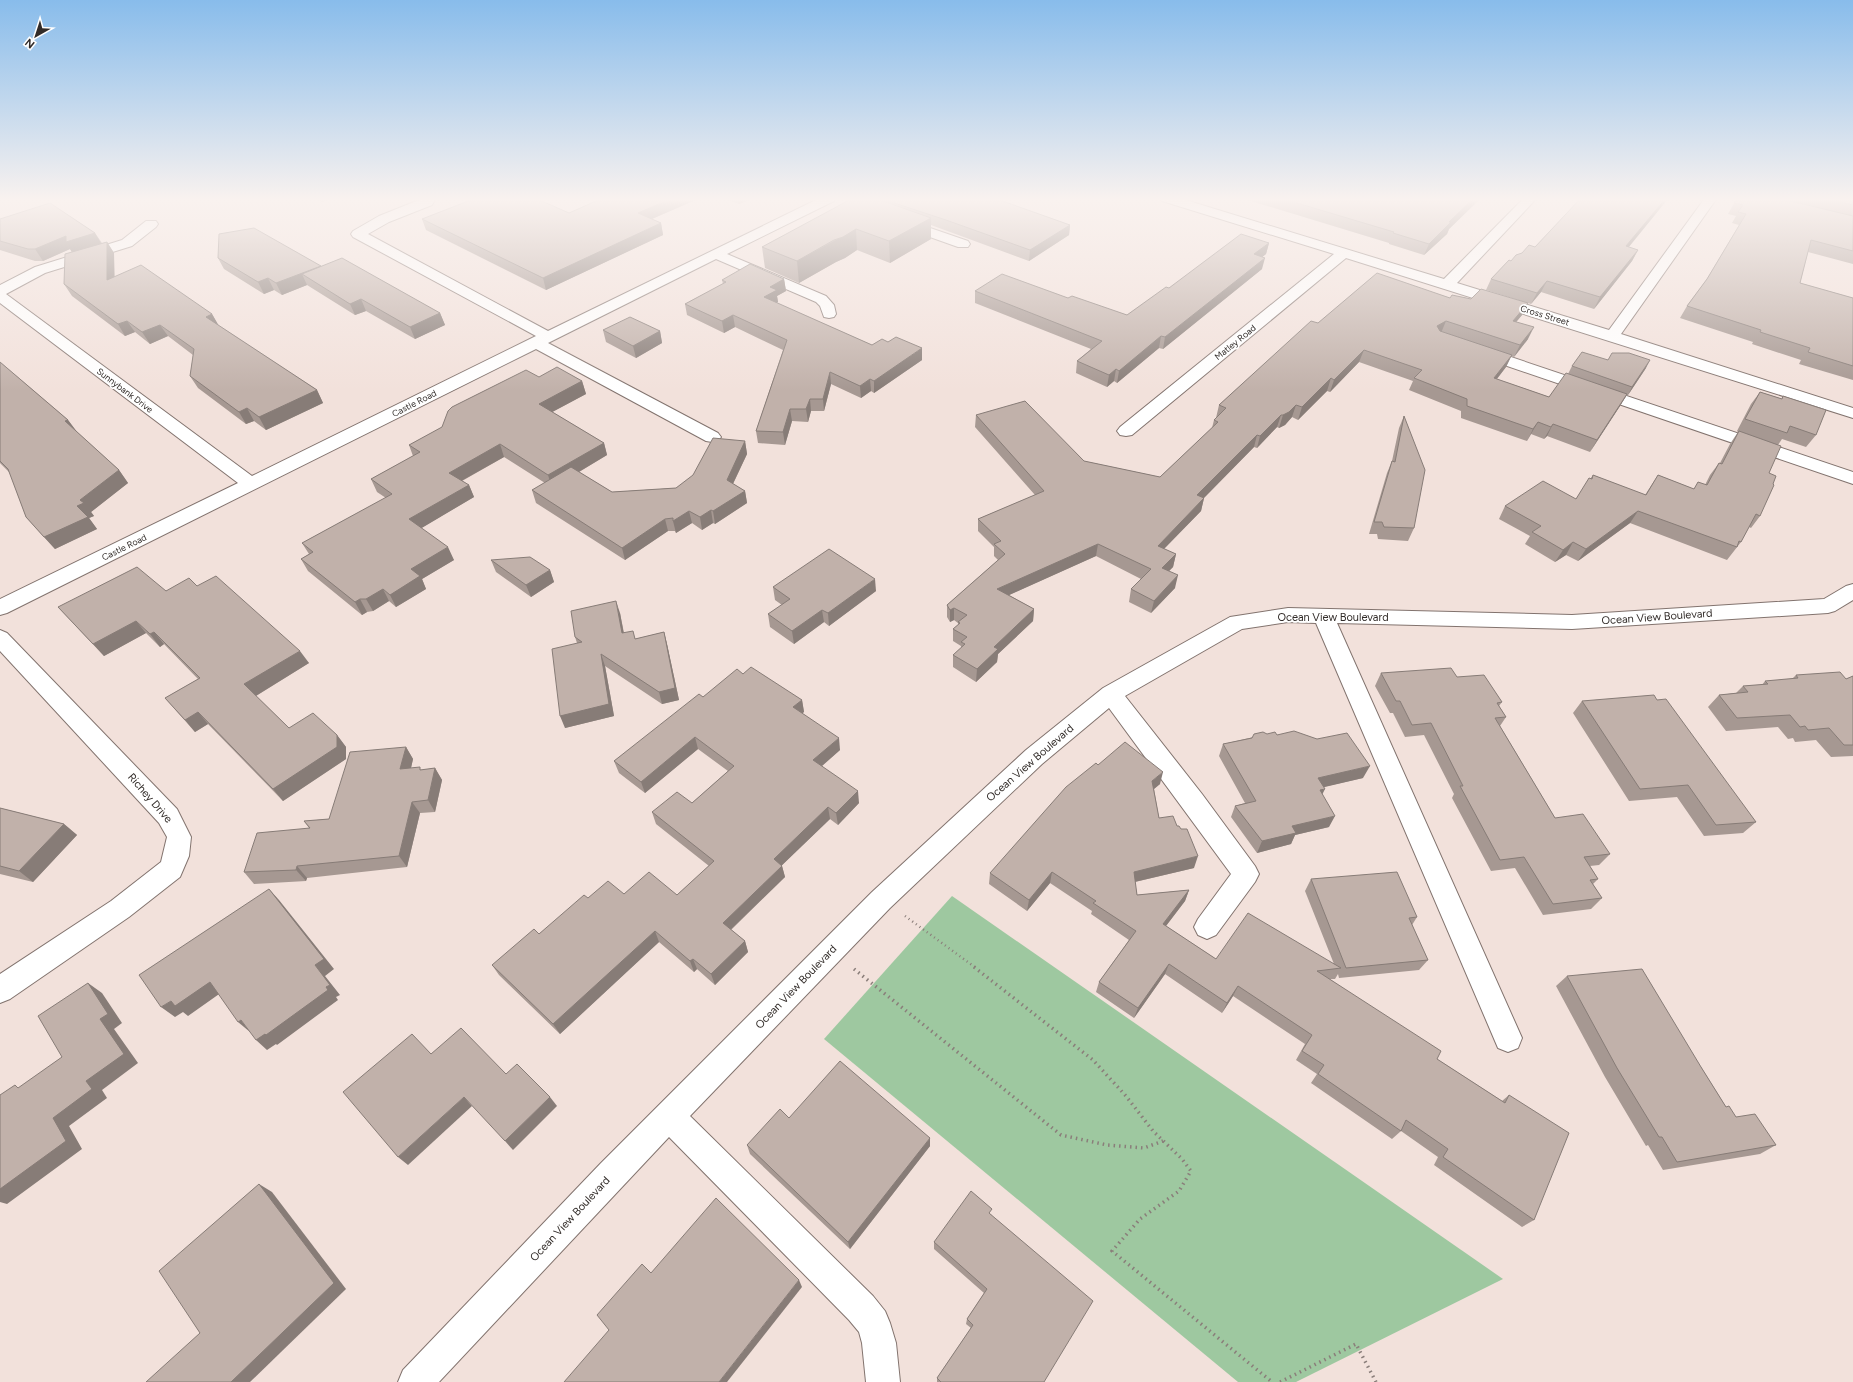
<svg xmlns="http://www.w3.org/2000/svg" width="1853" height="1382" font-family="Figtree,sans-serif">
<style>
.green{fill:#9ec8a0}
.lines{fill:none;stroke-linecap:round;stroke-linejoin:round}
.minor-casing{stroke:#82736e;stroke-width:2}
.path-far1{stroke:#8a7e7a;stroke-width:2.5;stroke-dasharray:1 3.5;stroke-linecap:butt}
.path{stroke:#8a7e7a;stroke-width:3.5;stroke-dasharray:1.5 4;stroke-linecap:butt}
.minor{fill:#fff;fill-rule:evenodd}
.wall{fill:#a69892}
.shaded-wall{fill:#877c77}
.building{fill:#c1b1aa;stroke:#877c77}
.labels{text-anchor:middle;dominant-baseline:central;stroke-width:3.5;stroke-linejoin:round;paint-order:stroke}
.far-street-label{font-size:9px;fill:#322c29;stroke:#fff}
.street-label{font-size:11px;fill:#322c29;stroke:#fff}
</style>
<rect width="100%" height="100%" fill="#f2e1db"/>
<polygon class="green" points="952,896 1503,1279 1296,1382 1238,1382 824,1039"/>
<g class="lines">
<g class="minor-casing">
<g id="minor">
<polygon points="424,198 436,198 432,205 389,222 368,234 548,331 820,198 835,198 834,201 727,254 826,296 834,305 836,314 834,317 829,318 824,317 820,306 816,302 716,259 548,343 718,433 721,437 718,441 712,442 706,441 536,349 7,613 0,615 0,599 238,483 0,303 0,285 35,267 122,240 146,221 156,221 158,224 156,227 132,246 45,273 6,294 252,476 536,336 353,237 351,234 353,231 379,216"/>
<polygon points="1161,198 1179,198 1444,279 1524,198 1537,198 1457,283 1609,330 1705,198 1717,198 1621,334 1853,408 1853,418 1346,258 1132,435 1126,436 1120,435 1117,431 1120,427 1334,254 1162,201"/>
<polygon points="904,219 968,241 970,244 968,247 958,247 899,226 897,223 899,220"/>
<polygon points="1481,347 1853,472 1853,484 1475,355 1473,352 1475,349"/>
<polygon points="1853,584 1853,600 1835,611 1828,613 1572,629 1337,623 1522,1038 1518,1048 1508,1052 1498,1048 1316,623 1288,622 1242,629 1125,696 1202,794 1255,866 1259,874 1255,882 1216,935 1207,939 1198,935 1194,927 1198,919 1231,874 1109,708 1042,764 890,908 690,1116 873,1296 885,1311 890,1323 896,1343 900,1382 866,1382 862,1343 859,1332 849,1320 669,1137 439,1382 398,1382 403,1370 601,1163 872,892 1026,750 1103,688 1230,617 1288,608 1572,615 1824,599 1846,586"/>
<polygon points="0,630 7,633 177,809 191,837 189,856 180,877 129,917 10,999 0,1003 0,974 111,901 161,862 167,837 159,823 0,651"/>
</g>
</g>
<polyline class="path-far1" points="905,916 976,968"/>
<g class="path">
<polyline points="974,967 1093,1060 1126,1096 1153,1131 1182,1159 1191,1171 1179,1191 1140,1219 1112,1251 1272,1382"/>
<polyline points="854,969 1061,1135 1107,1145 1144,1148 1163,1141"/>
<polyline points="1280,1382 1356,1344 1376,1382"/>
</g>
<use href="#minor" class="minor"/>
</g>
<g class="wall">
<polygon points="603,198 700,198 652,219 661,223 663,235 546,290 426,230 422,219 569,213"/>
<polygon points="722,198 754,198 739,204"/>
<polygon points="875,198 879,198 1070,225 1069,235 1029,261 931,225 931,239 890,263 857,250 845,258 836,262 799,283 765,268 762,247"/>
<polygon points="1241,198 1481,198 1449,229 1447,234 1424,255 1389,244 1389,243"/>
<polygon points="1581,198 1671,198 1669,201 1667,200 1628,247 1638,250 1632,261 1594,309 1541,292 1531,304 1486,290 1491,279 1511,261 1522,253 1535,247"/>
<polygon points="1737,198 1853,198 1853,264 1808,252 1800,283 1853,298 1853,380 1799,364 1801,360 1752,344 1753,342 1680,318 1687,306 1707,279 1739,225 1732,223 1736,216 1728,214"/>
<polygon points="0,219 95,233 102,243 107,242 114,253 114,277 212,314 218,325 317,390 323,403 266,430 254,421 246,424 198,388 190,376 193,355 168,336 150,344 135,332 125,336 72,296 64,284 72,252 70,249 43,261 35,261 0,250"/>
<polygon points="1269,243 1266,254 1262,257 1262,269 1163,349 1159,348 1117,383 1114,381 1107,387 1076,373 1077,361 1091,349 975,303 975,291 1068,298 1127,315 1169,288"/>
<polygon points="218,258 321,266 440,313 445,325 415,339 366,311 355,315 307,285 282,295 274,290 264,294 224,269"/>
<polygon points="784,279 786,291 777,296 778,302 776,303 872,345 922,360 874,393 871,391 861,398 831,384 824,411 811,411 808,422 792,421 785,445 758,443 756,431 783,350 735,327 724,333 687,315 685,304 723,284 722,280"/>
<polygon points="1450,298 1522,315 1516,322 1528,339 1514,357 1511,356 1506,367 1497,379 1549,397 1568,374 1572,366 1608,360 1646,368 1628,395 1627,395 1620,406 1590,452 1547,436 1544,439 1531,434 1527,441 1461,418 1461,411 1409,390 1413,381 1359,362 1330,392 1327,391 1298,420 1292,417 1285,425 1279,428 1277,427 1257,448 1254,447 1204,498 1201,511 1164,549 1176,554 1173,567 1169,571 1175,588 1151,613 1129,602 1131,589 1141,579 1096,556 1009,595 1034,609 1033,621 998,654 997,662 976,682 953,667 953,655 961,648 961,646 953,641 953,629 958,625 958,623 954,620 950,622 947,617 947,605 998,560 994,556 994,547 978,531 978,519 1035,495 975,427 976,415 1084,461 1160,477 1212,428 1214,420 1216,418 1219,405 1318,323"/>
<polygon points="603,330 660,331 662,343 636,358 606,342"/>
<polygon points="0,362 68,420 77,432 119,470 128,483 91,512 94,516 89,518 97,529 55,549 26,517 10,473 0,463"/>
<polygon points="539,377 582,381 586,394 552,412 604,443 607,455 579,472 612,492 676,488 745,441 747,454 733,484 745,491 747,503 715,524 713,523 702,530 692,523 676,533 675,531 668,531 625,560 536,503 532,490 545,483 504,457 462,481 469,485 474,497 421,528 454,560 422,579 426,589 396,607 389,601 373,611 367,612 362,615 308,571 301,559 309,554 302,543 386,498 377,492 371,479 413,456 409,445"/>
<polygon points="1760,392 1782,399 1783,396 1816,435 1806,447 1782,439 1778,445 1769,473 1760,516 1751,528 1749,527 1741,542 1727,560 1630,523 1578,561 1566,555 1555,562 1525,544 1530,536 1499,519 1505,506 1576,499 1593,475 1645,495 1658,475 1694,489 1698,482 1705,485 1710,475 1719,463 1720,463 1730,444 1738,432 1737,431 1751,404"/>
<polygon points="1404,416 1414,528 1408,541 1378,539 1377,534 1369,534 1387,473 1392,461 1399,428"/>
<polygon points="491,560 550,570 554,582 531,597 496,572"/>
<polygon points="197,586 309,663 256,696 289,728 337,735 346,747 346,759 283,801 208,724 195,732 165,698 198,679 164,644 160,647 146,633 104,656 58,607"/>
<polygon points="773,587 876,591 829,626 824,622 794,644 770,627 768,614 782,605 775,600"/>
<polygon points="620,613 624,633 635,639 664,632 667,644 679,700 662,704 605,666 614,716 565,728 577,643 575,637"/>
<polygon points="1381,673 1457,677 1502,702 1499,706 1506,717 1500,726 1555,818 1610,854 1599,865 1590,866 1598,879 1593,884 1602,898 1591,909 1543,915 1515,868 1491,871 1452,798 1454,794 1424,735 1405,737 1393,713 1390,713 1375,686"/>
<polygon points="743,674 802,700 804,712 802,713 840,750 822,766 859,803 838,825 830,819 782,865 782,866 785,877 731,930 745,941 748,952 715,985 697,969 694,972 659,942 560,1034 499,975 492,965 539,934 588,898 624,894 677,895 709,866 656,824 652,812 692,803 728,771 698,749 645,793 619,773 614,761 703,697"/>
<polygon points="1796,675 1846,679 1853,676 1853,756 1831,757 1816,740 1795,742 1793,738 1788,739 1778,727 1726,731 1708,707 1719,695 1736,693 1743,686 1762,685 1765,681 1792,679"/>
<polygon points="1582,701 1756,822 1743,833 1704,836 1677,797 1629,801 1573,713"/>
<polygon points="1267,734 1363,778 1323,787 1322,794 1329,827 1295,835 1291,844 1257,853 1231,817 1235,806 1245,803 1219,756 1223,744"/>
<polygon points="406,747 413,759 411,768 422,770 435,768 442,780 435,812 420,813 407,867 307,878 306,881 254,884 244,872 309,828 304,821 329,819"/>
<polygon points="1098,765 1160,784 1154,789 1159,818 1177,826 1194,868 1135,882 1137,895 1189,890 1185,901 1166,926 1216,959 1334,964 1305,891 1311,879 1417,917 1412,925 1428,960 1419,970 1339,978 1338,974 1335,979 1330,979 1437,1059 1502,1101 1509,1095 1534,1220 1522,1227 1434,1165 1438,1157 1401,1131 1392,1139 1311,1083 1317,1074 1296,1060 1305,1044 1233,996 1222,1013 1165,974 1134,1018 1096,992 1099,982 1129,940 1091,914 1092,911 1050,883 1027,911 989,884 990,873"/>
<polygon points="0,808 64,824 77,835 33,882 0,874"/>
<polygon points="1567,976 1701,1067 1726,1107 1736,1117 1776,1145 1760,1154 1663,1170 1648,1145 1646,1146 1605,1077 1556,986"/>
<polygon points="789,1118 930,1146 850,1249 750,1154 747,1145"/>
<polygon points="991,1214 1044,1382 937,1382 937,1378 971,1328 966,1324 967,1319 984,1293 934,1249 934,1242"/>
</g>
<g class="shaded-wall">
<polygon points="319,198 337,198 321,202"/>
<polygon points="673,198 700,198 640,224 638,213"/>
<polygon points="738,198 754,198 739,204"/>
<polygon points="1474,198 1481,198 1449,229 1447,234 1424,255 1429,244 1449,222"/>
<polygon points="1666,198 1668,198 1667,200 1620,258 1626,246"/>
<polygon points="931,218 931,239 890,263 889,241"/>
<polygon points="661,223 663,235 546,290 543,278"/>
<polygon points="1070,225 1069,235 1029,261 1030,250"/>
<polygon points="856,229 857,250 845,258 836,262 799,283 797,261"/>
<polygon points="95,233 102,245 73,254 70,249 43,261 35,249 66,236"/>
<polygon points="107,242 114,253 115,291 107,280"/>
<polygon points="1269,243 1266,254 1251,266 1254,254"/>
<polygon points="1638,250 1632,261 1594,309 1600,297"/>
<polygon points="1265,258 1262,269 1163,349 1165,337"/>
<polygon points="321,266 302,274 307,285 282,295 276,283"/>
<polygon points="268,278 274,290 264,294 258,282"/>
<polygon points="784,279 786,291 777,296 778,302 765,309 764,297 770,287"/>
<polygon points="1547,281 1541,292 1531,304 1537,293"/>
<polygon points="361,299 366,311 355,315 350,304"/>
<polygon points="1528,303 1522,315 1507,333 1513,321"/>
<polygon points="440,313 445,325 415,339 410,327"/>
<polygon points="212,314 219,326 206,317"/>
<polygon points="733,315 735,327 724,333 722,321"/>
<polygon points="127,321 135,332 125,336 118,324"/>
<polygon points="1446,321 1441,333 1437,326"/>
<polygon points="160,325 168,336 150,344 142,332"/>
<polygon points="1534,327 1528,339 1514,357 1520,345"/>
<polygon points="660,331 662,343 636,358 633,346"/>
<polygon points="1161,336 1159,348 1117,383 1119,371"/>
<polygon points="922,348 922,360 874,393 874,381"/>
<polygon points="1364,350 1359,362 1330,392 1334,380"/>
<polygon points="1512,355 1506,367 1488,390 1494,378"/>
<polygon points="1650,360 1646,368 1628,395 1632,387"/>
<polygon points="1116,369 1114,381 1107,387 1109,375"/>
<polygon points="830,372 831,384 824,411 823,399"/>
<polygon points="1331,378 1327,391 1298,420 1302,407"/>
<polygon points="870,379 871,391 861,398 860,386"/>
<polygon points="582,381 586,394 543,417 539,404"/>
<polygon points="317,390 323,403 266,430 259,417"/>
<polygon points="1627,394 1620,406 1590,452 1597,440"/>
<polygon points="810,399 811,411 808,422 806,409"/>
<polygon points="1296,405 1292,417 1285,425 1279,428 1283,415"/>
<polygon points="247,408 254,421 246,424 239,412"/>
<polygon points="790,409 792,421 785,445 783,432"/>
<polygon points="1281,415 1277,427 1257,448 1260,436"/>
<polygon points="68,420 77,432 65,421"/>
<polygon points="1538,422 1531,434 1527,441 1533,429"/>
<polygon points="1553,424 1547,436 1544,439 1551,427"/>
<polygon points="1257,435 1254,447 1194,508 1197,495"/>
<polygon points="745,441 747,454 729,492 727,480"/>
<polygon points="604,443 607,455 552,488 548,475"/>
<polygon points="500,444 504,457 454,485 449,473"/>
<polygon points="119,470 128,483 91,512 94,516 89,518 97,529 55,549 44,537 77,506 80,500"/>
<polygon points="469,485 474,497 415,532 409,519"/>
<polygon points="745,491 747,503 715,524 713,511"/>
<polygon points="1204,498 1201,511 1155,558 1158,546"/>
<polygon points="711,510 713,523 702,530 700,517"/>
<polygon points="689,511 692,523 676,533 673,521"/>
<polygon points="1638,511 1630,523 1578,561 1586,549"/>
<polygon points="665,519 668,531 625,560 622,548"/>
<polygon points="1573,542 1566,555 1555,562 1563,550"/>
<polygon points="1098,544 1096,556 996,601 997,589"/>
<polygon points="448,547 454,560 422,579 426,589 396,607 390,595 411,569"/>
<polygon points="1176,554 1173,567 1160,580 1162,568"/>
<polygon points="550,570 554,582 531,597 526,585"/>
<polygon points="1178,575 1175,588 1151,613 1154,601"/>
<polygon points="875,579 876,591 829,626 828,613"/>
<polygon points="383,589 389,601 373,611 366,599"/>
<polygon points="360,599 367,612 362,615 355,602"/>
<polygon points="616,601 620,613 626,646 622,633"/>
<polygon points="954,608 954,620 950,622 950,610"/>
<polygon points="1034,609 1033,621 998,654 997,662 976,682 977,669 994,647"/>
<polygon points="822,610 824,622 794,644 792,631"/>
<polygon points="136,621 146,633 104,656 93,644"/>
<polygon points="154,632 164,644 160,647 150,634"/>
<polygon points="664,632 667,644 679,700 662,704 659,692"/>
<polygon points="300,651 309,663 254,697 244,684"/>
<polygon points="601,654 605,666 614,716 565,728 560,716"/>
<polygon points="802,700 804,712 795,719 793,707"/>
<polygon points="198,712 208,724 195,732 185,720"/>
<polygon points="337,735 346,747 346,759 283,801 273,789"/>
<polygon points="695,737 698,749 645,793 641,782"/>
<polygon points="839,738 840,750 815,772 813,760"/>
<polygon points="406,747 413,759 408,781 400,769"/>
<polygon points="1370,766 1363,778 1312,790 1318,778"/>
<polygon points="435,768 442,780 435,812 428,800"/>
<polygon points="1163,772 1160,784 1149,793 1152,781"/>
<polygon points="1325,789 1319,801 1320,790"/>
<polygon points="858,791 859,803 838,825 836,813"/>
<polygon points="412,802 420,813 407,867 399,856"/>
<polygon points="828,807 830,819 776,871 774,859"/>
<polygon points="1335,816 1329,827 1295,835 1291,844 1257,853 1262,841 1292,826"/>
<polygon points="64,824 77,835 33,882 19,871"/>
<polygon points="1198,856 1194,868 1130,883 1134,872"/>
<polygon points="297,866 307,878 306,881 296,870"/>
<polygon points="782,866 785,877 726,934 723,923"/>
<polygon points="1052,872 1050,883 1027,911 1029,900"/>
<polygon points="269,889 279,900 334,969 325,976 340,995 336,997 338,1000 277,1045 276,1044 267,1050 256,1040 315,965"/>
<polygon points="1189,890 1185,901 1159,935 1163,924"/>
<polygon points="655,931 659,942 560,1034 553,1024"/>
<polygon points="745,941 748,952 715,985 711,974"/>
<polygon points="693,959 697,969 694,972 690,961"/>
<polygon points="1169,964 1165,974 1134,1018 1138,1008"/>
<polygon points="210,982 222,992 188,1016 183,1012 175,1017 161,1007 171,1001"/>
<polygon points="88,983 102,993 122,1023 114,1029 138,1063 102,1090 107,1098 69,1126 82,1149 7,1204 0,1202 0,1189 53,1118 86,1081 100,1019"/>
<polygon points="1238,986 1233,996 1222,1013 1227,1003"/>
<polygon points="241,1020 250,1032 238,1022"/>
<polygon points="464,1097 472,1106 408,1165 398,1157"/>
<polygon points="550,1097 557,1106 513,1150 505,1141"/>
<polygon points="930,1138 930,1146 850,1249 848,1242"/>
<polygon points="259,1184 272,1192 346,1289 250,1382 231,1382"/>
<polygon points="799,1280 802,1287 727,1382 719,1382"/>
</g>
<g class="building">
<polygon points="476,198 535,198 569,213 603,198 673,198 638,213 661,223 543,278 422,219"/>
<polygon points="853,198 875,198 931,218 889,241 856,229 843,237 834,240 797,261 762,247"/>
<polygon points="879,198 994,198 1070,225 1030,250 946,220"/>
<polygon points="1280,198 1474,198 1449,222 1451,222 1429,244 1393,233 1394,232"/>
<polygon points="1581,198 1666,198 1626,246 1638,250 1600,297 1547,281 1537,293 1491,279 1509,260 1511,261 1516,255 1522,253 1529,245 1535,247"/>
<polygon points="1737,198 1778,198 1853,216 1853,251 1811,240 1800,283 1853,298 1853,366 1808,352 1810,348 1760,332 1761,330 1687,306 1707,279 1746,214 1738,212 1743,205 1734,203"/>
<polygon points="1822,198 1853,198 1853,205"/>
<polygon points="50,203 95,233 66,242 66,236 35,249 28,249 0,241 0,219"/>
<polygon points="254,228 321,266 276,283 268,278 258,282 218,258 219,234"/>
<polygon points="1241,234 1269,243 1254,254 1265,258 1165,337 1161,336 1119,371 1116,369 1109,375 1077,361 1102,341 975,291 1002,274 1068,298 1072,296 1127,315 1166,287 1169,288"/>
<polygon points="107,242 107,280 141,265 212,314 206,317 317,390 259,417 247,408 239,412 190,376 194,349 160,325 142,332 127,321 118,324 64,284 65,254"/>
<polygon points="342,258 440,313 410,327 361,299 350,304 302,274"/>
<polygon points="750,264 784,279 770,287 777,290 764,297 872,345 882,339 888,342 896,337 922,348 874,381 870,379 860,386 830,372 823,399 810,399 806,409 790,409 783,432 756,431 787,340 733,315 722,321 685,304 726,282 722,280"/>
<polygon points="1377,273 1450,298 1452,295 1471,299 1481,289 1528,303 1513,321 1534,327 1520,345 1446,321 1437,326 1440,331 1512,355 1494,378 1549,397 1566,373 1627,394 1597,440 1553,424 1551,427 1538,422 1533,429 1467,406 1467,399 1414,378 1422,370 1364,350 1334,380 1331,378 1302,407 1296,405 1289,412 1283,415 1281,415 1260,436 1257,435 1197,495 1204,498 1158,546 1176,554 1162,568 1178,575 1154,601 1131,589 1151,569 1098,544 997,589 1034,609 994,647 998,649 977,669 953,655 965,644 961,642 967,637 953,629 960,623 958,622 967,615 954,608 950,610 947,605 1005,554 994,544 1001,541 978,519 1044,491 976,415 1025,401 1084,461 1160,477 1218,422 1214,420 1226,408 1219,405 1311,321 1318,323"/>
<polygon points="630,317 660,331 633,346 603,330"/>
<polygon points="1582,352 1608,360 1612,353 1629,353 1650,360 1632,387 1572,366"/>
<polygon points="0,362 68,420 65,421 119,470 80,500 84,503 77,506 88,517 44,537 26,517 8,469 0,461"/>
<polygon points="557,367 582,381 539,404 604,443 548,475 500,444 449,473 469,485 409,519 448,547 411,569 420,576 390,595 383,589 366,599 360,599 355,602 301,559 313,552 302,543 392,494 371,479 420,452 409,445 442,427 448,411 452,407 526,370 539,377"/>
<polygon points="1760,392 1782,399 1783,396 1826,410 1816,435 1790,426 1787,433 1745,419"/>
<polygon points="1404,416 1425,470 1414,528 1384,527 1382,522 1374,522 1392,461 1395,462"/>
<polygon points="1739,431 1781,446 1769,473 1776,476 1773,484 1774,485 1760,516 1756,514 1741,542 1739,541 1737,547 1638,511 1586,549 1573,542 1563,550 1532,532 1541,526 1505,506 1543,481 1576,499 1589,478 1592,479 1593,475 1646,495 1658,475 1694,489 1698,482 1707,485 1719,463 1722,464"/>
<polygon points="713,438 745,441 727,480 745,491 713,511 711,510 700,517 689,511 673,521 673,518 665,519 622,548 532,490 571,467 612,492 676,488 693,475"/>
<polygon points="829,549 875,579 828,613 822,610 792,631 768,614 790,599 773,587"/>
<polygon points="530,557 550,570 526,585 491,560"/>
<polygon points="137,567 166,591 189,578 197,586 216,576 300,651 244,684 289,728 313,713 337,735 337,747 273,789 198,712 185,720 165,698 200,678 154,632 150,634 136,621 93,644 58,607"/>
<polygon points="616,601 622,633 633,631 635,639 664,632 675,688 659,692 601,654 609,704 560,716 552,649 582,642 575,637 571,611"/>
<polygon points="751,667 802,700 793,707 839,738 813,760 858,791 836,813 828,807 774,859 782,866 723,923 745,941 711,974 693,959 690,961 655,931 553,1024 492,965 534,929 539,934 584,895 588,898 608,881 624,894 649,872 677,895 714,861 652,812 677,792 692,803 734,766 695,737 641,782 614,761 699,694 703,697 737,669 743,674"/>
<polygon points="1451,668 1457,677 1484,675 1502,702 1497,703 1506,717 1495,718 1555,818 1583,814 1610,854 1584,857 1598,879 1590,880 1602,898 1553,904 1524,857 1500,860 1460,786 1463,786 1431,723 1412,725 1400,701 1396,701 1381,673"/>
<polygon points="1840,672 1846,679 1853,676 1853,745 1844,745 1829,728 1808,730 1805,726 1800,727 1790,715 1737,718 1719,695 1748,692 1743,686 1768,684 1765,681 1798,678 1796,675"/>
<polygon points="1654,695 1657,700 1666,699 1756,822 1716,825 1688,785 1640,789 1582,701"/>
<polygon points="1294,731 1317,739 1347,733 1370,766 1318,778 1325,789 1320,790 1335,816 1292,826 1296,833 1262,841 1235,806 1256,801 1223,744 1252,738 1254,734 1263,732 1267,734 1275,732 1277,735"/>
<polygon points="1125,742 1163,772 1152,781 1159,818 1173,816 1177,826 1179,826 1181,829 1187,829 1198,856 1134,872 1137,895 1189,890 1163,924 1216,959 1248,913 1341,968 1317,971 1441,1051 1437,1059 1505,1103 1509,1095 1569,1133 1534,1220 1443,1157 1448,1149 1406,1120 1401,1131 1318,1074 1324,1065 1302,1051 1312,1035 1238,986 1227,1003 1169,964 1138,1008 1099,982 1136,931 1093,903 1096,901 1052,872 1029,900 990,873 1066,787 1096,763 1098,765"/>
<polygon points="406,747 400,769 420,767 420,770 435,768 428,800 412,802 399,856 297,866 296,870 244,872 257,833 310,828 304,821 329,819 350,752"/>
<polygon points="0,808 64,824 19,871 0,866"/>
<polygon points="1397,872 1417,917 1409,918 1428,960 1346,968 1311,879"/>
<polygon points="269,889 324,959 315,965 330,985 326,987 328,990 266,1035 265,1034 256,1040 241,1020 238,1022 210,982 175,1006 171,1001 161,1007 139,975"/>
<polygon points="1642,969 1701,1067 1726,1107 1729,1106 1736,1117 1755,1114 1776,1145 1677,1162 1662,1137 1659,1137 1617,1068 1567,976"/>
<polygon points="88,983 108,1014 100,1019 124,1054 86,1081 92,1089 53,1118 66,1141 0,1189 0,1095 15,1085 18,1088 62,1057 38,1016"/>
<polygon points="461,1028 506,1074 517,1064 550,1097 505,1141 464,1097 398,1157 343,1092 412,1034 431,1054"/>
<polygon points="840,1061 930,1138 848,1242 747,1145 780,1109 789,1118"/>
<polygon points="259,1184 334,1283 231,1382 146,1382 200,1333 159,1271"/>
<polygon points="971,1191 992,1209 989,1213 1093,1301 1044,1382 941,1382 937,1378 973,1325 967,1319 987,1289 934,1242"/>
<polygon points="716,1198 799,1280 719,1382 564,1382 609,1330 597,1315 642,1264 651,1273"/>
</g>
<linearGradient id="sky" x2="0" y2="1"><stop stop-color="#88bceb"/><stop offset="0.51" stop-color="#f9f2ef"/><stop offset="1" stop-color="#f9f2ef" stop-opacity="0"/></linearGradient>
<rect width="1853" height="391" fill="url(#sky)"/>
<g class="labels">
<g class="far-street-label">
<text transform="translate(1545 315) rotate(17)">Cross Street</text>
<text transform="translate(1235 342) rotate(-39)">Matley Road</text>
<text transform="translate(125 390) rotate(37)">Sunnybank Drive</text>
<text transform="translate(414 403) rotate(-27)">Castle Road</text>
<text transform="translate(124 547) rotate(-26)">Castle Road</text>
</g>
<g class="street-label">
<text x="1333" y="617">Ocean View Boulevard</text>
<text transform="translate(1657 617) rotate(-4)">Ocean View Boulevard</text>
<text transform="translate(1030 763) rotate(-41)">Ocean View Boulevard</text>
<text transform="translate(150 798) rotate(49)">Richey Drive</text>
<text transform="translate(796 987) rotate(-46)">Ocean View Boulevard</text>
<text transform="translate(570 1219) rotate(-47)">Ocean View Boulevard</text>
</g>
</g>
<g transform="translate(36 36) rotate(219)" stroke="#ffffff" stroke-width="3" paint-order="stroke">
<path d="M0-3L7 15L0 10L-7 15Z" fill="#322c29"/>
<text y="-6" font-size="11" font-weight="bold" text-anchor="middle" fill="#322c29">N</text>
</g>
</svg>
